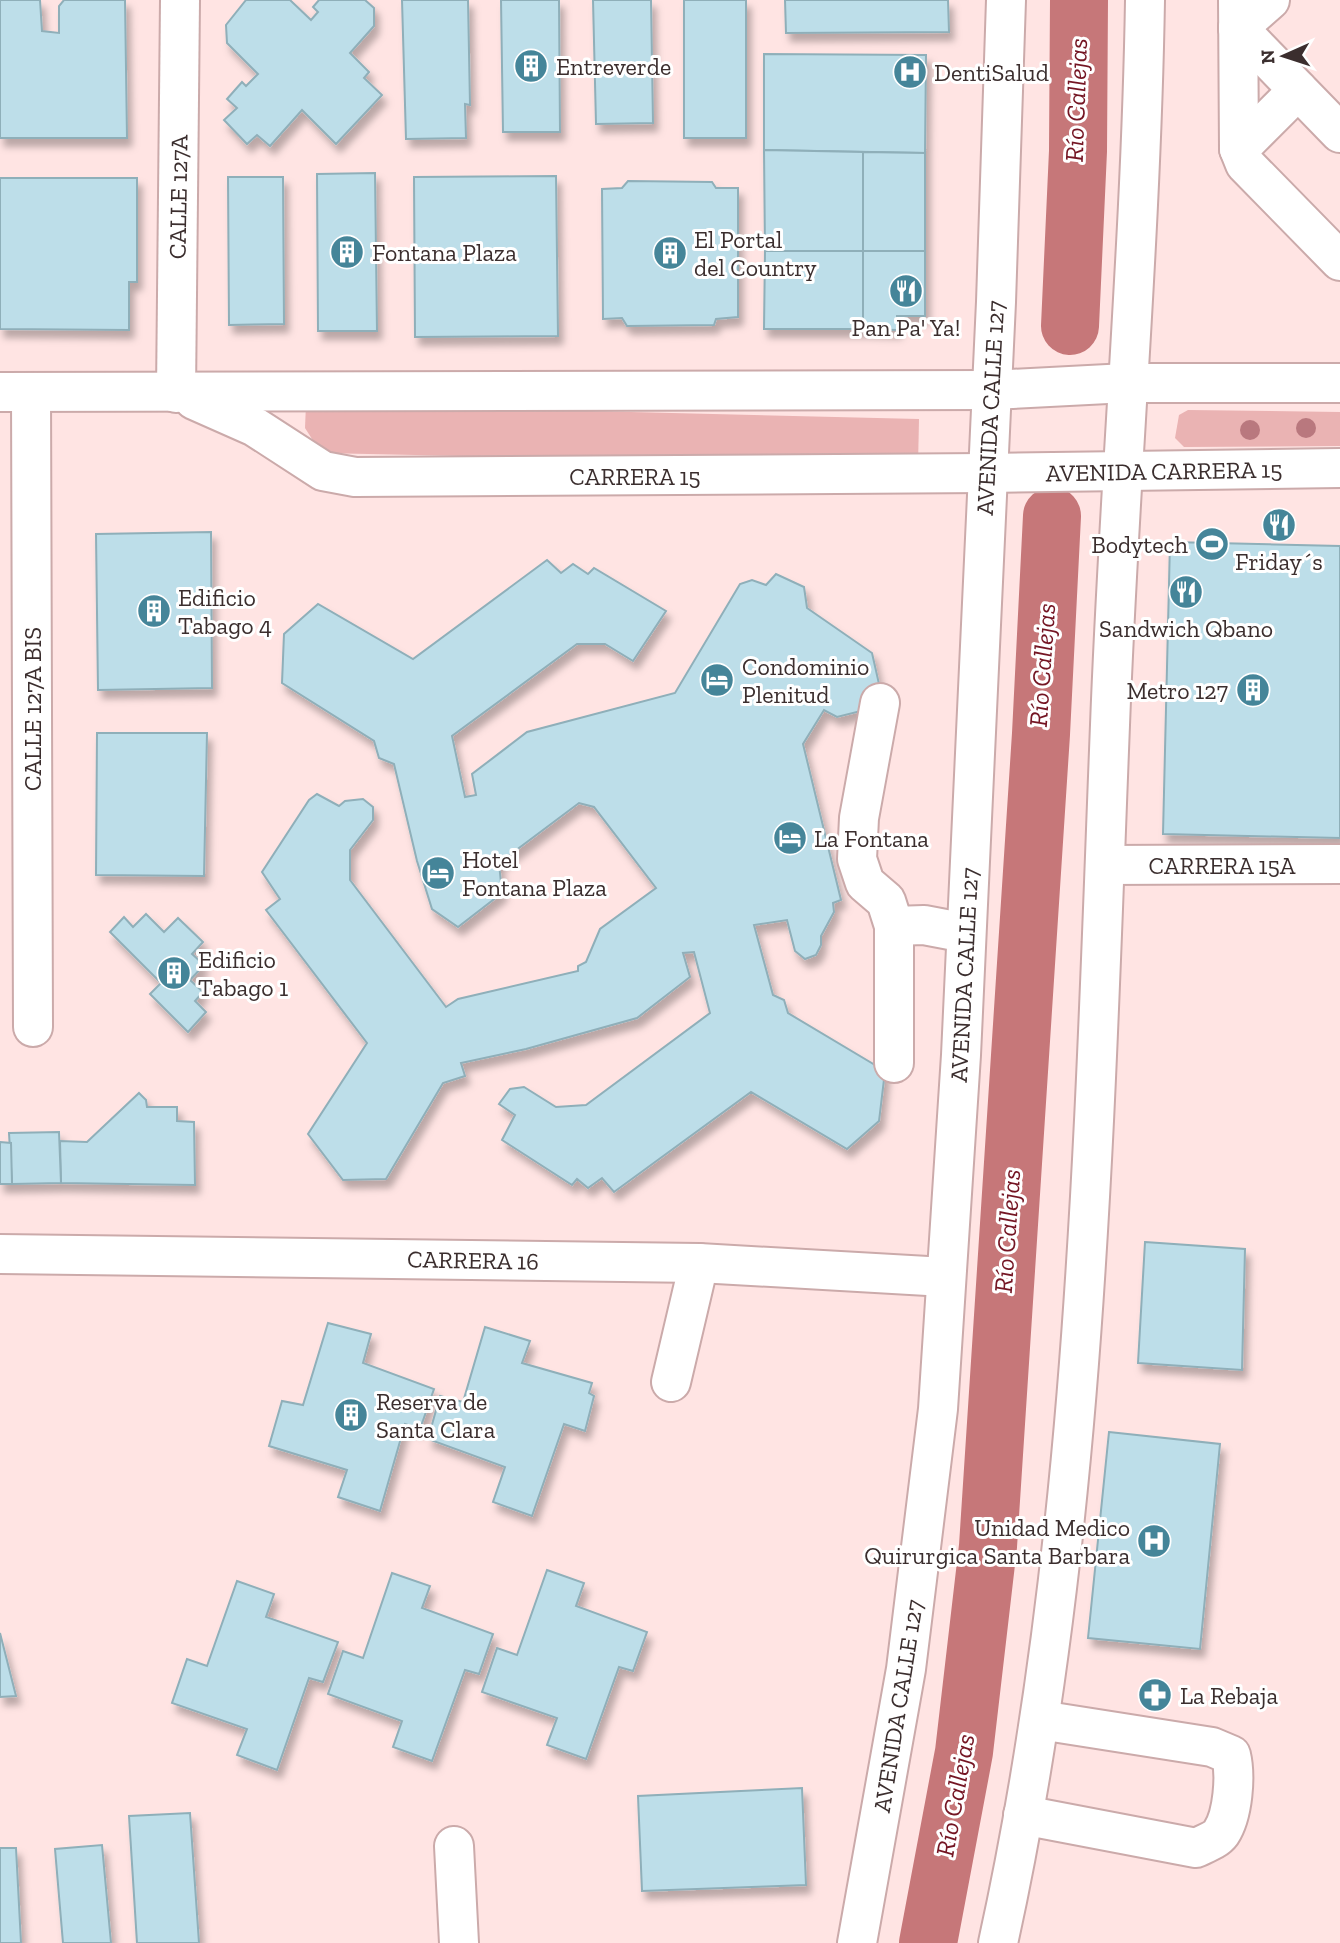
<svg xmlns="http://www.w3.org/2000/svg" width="1340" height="1943" font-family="'Zilla Slab',serif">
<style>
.green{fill:#eab3b3}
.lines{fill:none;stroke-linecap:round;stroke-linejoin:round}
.river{stroke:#c67779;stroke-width:58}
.building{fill:#bddee9;stroke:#8fafb9;stroke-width:2;filter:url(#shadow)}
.minor-casing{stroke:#cbaaaa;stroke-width:42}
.major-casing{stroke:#cbaaaa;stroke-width:42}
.minor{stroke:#fff;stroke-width:38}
.major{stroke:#fff;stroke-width:38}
.tree{fill:#b9787e}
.labels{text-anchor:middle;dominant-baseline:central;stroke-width:6;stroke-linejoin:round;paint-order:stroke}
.poi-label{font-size:24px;fill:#3b2e2e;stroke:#fff;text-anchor:start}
.street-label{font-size:24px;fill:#3b2e2e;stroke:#fff}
.water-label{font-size:26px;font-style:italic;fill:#741523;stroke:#fff}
</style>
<defs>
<filter id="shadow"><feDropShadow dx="4.5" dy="8" stdDeviation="3.5" flood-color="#0004"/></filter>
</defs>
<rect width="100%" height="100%" fill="#ffe4e3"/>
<g class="green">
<polygon points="306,404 919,419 918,466 321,453 305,428"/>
<polygon points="1188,410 1340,412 1340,446 1184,447 1175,438 1179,415"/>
</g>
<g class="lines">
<g class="river">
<polyline points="1070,326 1078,151 1079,0"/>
<polyline points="928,1943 964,1752 988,1546 1041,734 1052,516"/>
</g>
</g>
<g class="building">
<polygon points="0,0 40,0 42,31 59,33 59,6 64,0 125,0 127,138 0,138"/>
<polygon points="246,0 290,0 311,20 318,12 313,7 319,0 365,0 374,8 374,26 350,53 369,72 364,78 382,95 336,144 302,110 270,146 257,135 247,144 224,120 237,108 227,99 242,82 246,86 258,74 227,43 226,25"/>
<polygon points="402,0 468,0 470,105 465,104 466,138 406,139"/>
<polygon points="501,0 559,0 560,132 503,132"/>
<polygon points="593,0 651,0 653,123 596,124"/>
<rect x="684" y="0" width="62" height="138"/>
<polygon points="785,0 948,0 949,32 786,33"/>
<polygon points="764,54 926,55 925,153 764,150"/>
<polygon points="764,150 863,152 863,251 765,251"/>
<polygon points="863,152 925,153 925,251 863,251"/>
<polygon points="375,173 377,331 318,331 317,174"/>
<polygon points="556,176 558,336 415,337 414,177"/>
<polygon points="228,177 283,177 284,324 229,325"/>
<polygon points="0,178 137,178 137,282 129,282 129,330 0,329"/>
<polygon points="628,181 712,182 716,188 738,188 738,317 716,319 714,325 627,326 622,318 603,319 602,189 622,188"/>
<polygon points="765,251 863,251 863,329 764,329"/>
<polygon points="863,251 925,251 925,316 897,316 897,330 863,329"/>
<polygon points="211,532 212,688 98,690 96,534"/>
<polygon points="1170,542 1340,546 1340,838 1163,834"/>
<polygon points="547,560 561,573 573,564 588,574 594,568 666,611 633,661 605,644 577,644 452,736 465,797 476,795 472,774 527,732 675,693 740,584 752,580 766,585 776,574 804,587 807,608 872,653 879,684 865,710 837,717 824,710 803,744 841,900 833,903 834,912 821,936 821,945 816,955 805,959 795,951 787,920 754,925 773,995 784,1000 788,1013 885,1071 879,1121 847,1149 751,1092 614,1192 602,1178 588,1188 577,1179 572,1185 502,1140 515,1115 499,1104 510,1089 524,1087 556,1107 586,1105 710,1013 694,952 683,953 690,977 637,1018 526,1049 461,1063 465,1076 443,1083 386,1179 343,1180 308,1134 367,1043 266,910 280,899 262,872 309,800 317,794 339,806 345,801 363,799 373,807 373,820 350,850 350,880 446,1007 458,999 578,971 578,966 586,962 600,929 656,888 594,807 579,803 499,863 502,893 458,927 432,909 417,861 394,764 379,758 374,741 282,683 284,634 318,604 413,659"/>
<polygon points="97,733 207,733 204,876 96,875"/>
<polygon points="146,914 164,932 178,918 203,942 192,954 204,965 190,980 203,992 195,1001 206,1012 188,1032 150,994 161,983 110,932 124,917 133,927"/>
<polygon points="139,1093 146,1100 147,1107 177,1107 177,1121 194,1122 195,1185 61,1183 60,1141 87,1142"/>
<polygon points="59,1132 61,1183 12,1184 9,1133"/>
<polygon points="0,1142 11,1143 12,1184 0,1184"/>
<polygon points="1145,1242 1245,1249 1242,1370 1138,1363"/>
<polygon points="328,1323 371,1334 363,1363 434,1389 420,1429 405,1424 380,1511 338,1497 347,1470 269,1446 282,1401 303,1405"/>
<polygon points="485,1327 530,1341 522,1363 592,1383 589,1393 594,1396 585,1431 564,1424 532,1516 493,1502 505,1467 428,1439 440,1396 463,1402"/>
<polygon points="1109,1432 1220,1444 1200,1649 1088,1638"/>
<polygon points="547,1570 584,1583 576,1606 647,1632 633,1671 619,1667 586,1759 547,1745 557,1718 482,1692 497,1648 517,1655"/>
<polygon points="392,1573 430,1586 422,1608 493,1634 479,1674 465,1670 432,1761 393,1747 402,1721 328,1694 343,1651 363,1658"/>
<polygon points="237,1581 274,1594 266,1617 338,1642 323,1682 309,1678 277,1770 237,1755 247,1729 172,1703 187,1659 207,1666"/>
<polygon points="0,1633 16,1696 0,1697"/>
<polygon points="802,1788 806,1885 642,1891 638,1796"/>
<polygon points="190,1813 199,1943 137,1943 129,1816"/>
<polygon points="102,1845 111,1943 63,1943 55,1849"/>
<polygon points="0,1848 16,1848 21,1943 0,1943"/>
</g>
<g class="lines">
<g class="minor-casing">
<g id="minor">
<polyline points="1238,0 1239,149 1245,164 1340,261"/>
<polyline points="1238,28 1340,133"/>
<polyline points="1238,28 1270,0"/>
<polyline points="1239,149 1298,90"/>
<polyline points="0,392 991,390"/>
<polyline points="31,392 33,1027"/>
<polyline points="176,393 180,0"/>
<polyline points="194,400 255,427 323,471 355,477 987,473"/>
<polyline points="880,703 859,818 857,859 865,883 886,901 894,926 894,1063"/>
<polyline points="1105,865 1340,864"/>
<polyline points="894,926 924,925 966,933"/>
<polyline points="0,1254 699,1263 945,1277"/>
<polyline points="671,1382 699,1263"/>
<path d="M1023,1815L1196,1848C1204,1844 1216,1840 1221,1833C1233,1815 1236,1776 1231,1755L1212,1747L1040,1720"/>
<polyline points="454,1846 459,1943"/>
</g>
</g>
<g class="major-casing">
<g id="major">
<polyline points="991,390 1127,383 1340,383"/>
<polyline points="987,473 1340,468"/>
<polyline points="857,1943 906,1669 938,1409 961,1055 996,302 1006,0"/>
<path d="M998,1943C1086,1544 1094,1131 1110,725C1119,483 1141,242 1145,0"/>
</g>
</g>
<use href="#minor" class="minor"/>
<use href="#major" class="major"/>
</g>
<g class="tree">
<circle cx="1306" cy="428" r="10"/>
<circle cx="1250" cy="430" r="10"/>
</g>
<defs>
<g id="building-disc" transform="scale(1.75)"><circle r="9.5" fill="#458599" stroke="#fff"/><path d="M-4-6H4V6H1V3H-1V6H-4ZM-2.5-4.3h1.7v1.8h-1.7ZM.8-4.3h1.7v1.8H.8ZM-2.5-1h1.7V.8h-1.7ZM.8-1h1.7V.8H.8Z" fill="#fff"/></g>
<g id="hospital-disc" transform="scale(1.75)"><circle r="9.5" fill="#458599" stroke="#fff"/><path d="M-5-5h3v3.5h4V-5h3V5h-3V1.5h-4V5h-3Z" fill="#fff"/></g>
<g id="restaurant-disc" transform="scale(1.75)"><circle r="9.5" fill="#458599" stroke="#fff"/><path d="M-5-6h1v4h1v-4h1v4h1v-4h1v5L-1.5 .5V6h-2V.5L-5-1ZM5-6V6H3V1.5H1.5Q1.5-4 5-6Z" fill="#fff"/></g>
<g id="stadium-disc" transform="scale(1.75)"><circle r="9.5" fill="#458599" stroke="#fff"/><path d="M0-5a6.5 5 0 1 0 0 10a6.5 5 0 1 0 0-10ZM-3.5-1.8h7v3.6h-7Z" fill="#fff"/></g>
<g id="hotel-disc" transform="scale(1.75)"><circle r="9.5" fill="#458599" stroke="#fff"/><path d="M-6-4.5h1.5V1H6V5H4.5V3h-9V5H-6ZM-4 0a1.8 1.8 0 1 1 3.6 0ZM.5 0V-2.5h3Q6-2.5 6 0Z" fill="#fff"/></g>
<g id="pharmacy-disc" transform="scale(1.75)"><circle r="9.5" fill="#458599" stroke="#fff"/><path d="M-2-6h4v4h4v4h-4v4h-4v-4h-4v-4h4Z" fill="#fff"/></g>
</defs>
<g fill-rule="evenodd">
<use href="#building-disc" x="531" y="66"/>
<use href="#hospital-disc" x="910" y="72"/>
<use href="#building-disc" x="347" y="252"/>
<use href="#building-disc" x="670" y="253"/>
<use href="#restaurant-disc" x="906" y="291"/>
<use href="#restaurant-disc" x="1279" y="525"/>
<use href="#stadium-disc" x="1212" y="544"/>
<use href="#restaurant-disc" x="1186" y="592"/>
<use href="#building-disc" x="154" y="611"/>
<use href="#hotel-disc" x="717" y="680"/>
<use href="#building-disc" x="1253" y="690"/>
<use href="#hotel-disc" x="790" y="838"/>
<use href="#hotel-disc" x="438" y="873"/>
<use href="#building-disc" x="174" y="973"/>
<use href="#building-disc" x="351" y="1415"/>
<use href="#hospital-disc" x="1154" y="1541"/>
<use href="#pharmacy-disc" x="1155" y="1695"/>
</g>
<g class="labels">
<g class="poi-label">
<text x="556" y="66">Entreverde</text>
<text x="934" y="72">DentiSalud</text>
<text x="694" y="239">El Portal<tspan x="694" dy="28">del Country</tspan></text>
<text x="372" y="252">Fontana Plaza</text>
<text x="906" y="327" text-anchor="middle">Pan Pa' Ya!</text>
<text x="1188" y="544" text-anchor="end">Bodytech</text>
<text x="1279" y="561" text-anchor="middle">Friday´s</text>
<text x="178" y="597">Edificio<tspan x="178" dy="28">Tabago 4</tspan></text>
<text x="1186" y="628" text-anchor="middle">Sandwich Qbano</text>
<text x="742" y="666">Condominio<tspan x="742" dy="28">Plenitud</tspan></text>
<text x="1228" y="690" text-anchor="end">Metro 127</text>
<text x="814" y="838">La Fontana</text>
<text x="462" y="859">Hotel<tspan x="462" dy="28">Fontana Plaza</tspan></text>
<text x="198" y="959">Edificio<tspan x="198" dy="28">Tabago 1</tspan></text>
<text x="376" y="1401">Reserva de<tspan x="376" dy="28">Santa Clara</tspan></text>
<text x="1130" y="1527" text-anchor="end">Unidad Medico<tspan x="1130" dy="28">Quirurgica Santa Barbara</tspan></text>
<text x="1180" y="1695">La Rebaja</text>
</g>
<g class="street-label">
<text transform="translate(178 197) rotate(-89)">CALLE 127A</text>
<text transform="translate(990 408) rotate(-87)">AVENIDA CALLE 127</text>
<text transform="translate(1164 471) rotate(-1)">AVENIDA CARRERA 15</text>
<text x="635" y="476">CARRERA 15</text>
<text transform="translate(32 709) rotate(-90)">CALLE 127A BIS</text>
<text x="1222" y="865">CARRERA 15A</text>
<text transform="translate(964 975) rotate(-87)">AVENIDA CALLE 127</text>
<text transform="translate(473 1260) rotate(1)">CARRERA 16</text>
<text transform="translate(898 1706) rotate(-81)">AVENIDA CALLE 127</text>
</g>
<g class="water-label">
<text transform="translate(1076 100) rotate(-88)">Río Callejas</text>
<text transform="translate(1042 665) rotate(-86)">Río Callejas</text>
<text transform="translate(1007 1231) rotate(-86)">Río Callejas</text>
<text transform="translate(955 1795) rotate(-80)">Río Callejas</text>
</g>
</g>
<g transform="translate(1284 56) rotate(267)" stroke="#ffffff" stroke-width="5" paint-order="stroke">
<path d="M0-5L12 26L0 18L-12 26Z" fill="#3b2e2e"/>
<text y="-10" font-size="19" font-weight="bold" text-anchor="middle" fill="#3b2e2e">N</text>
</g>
</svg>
